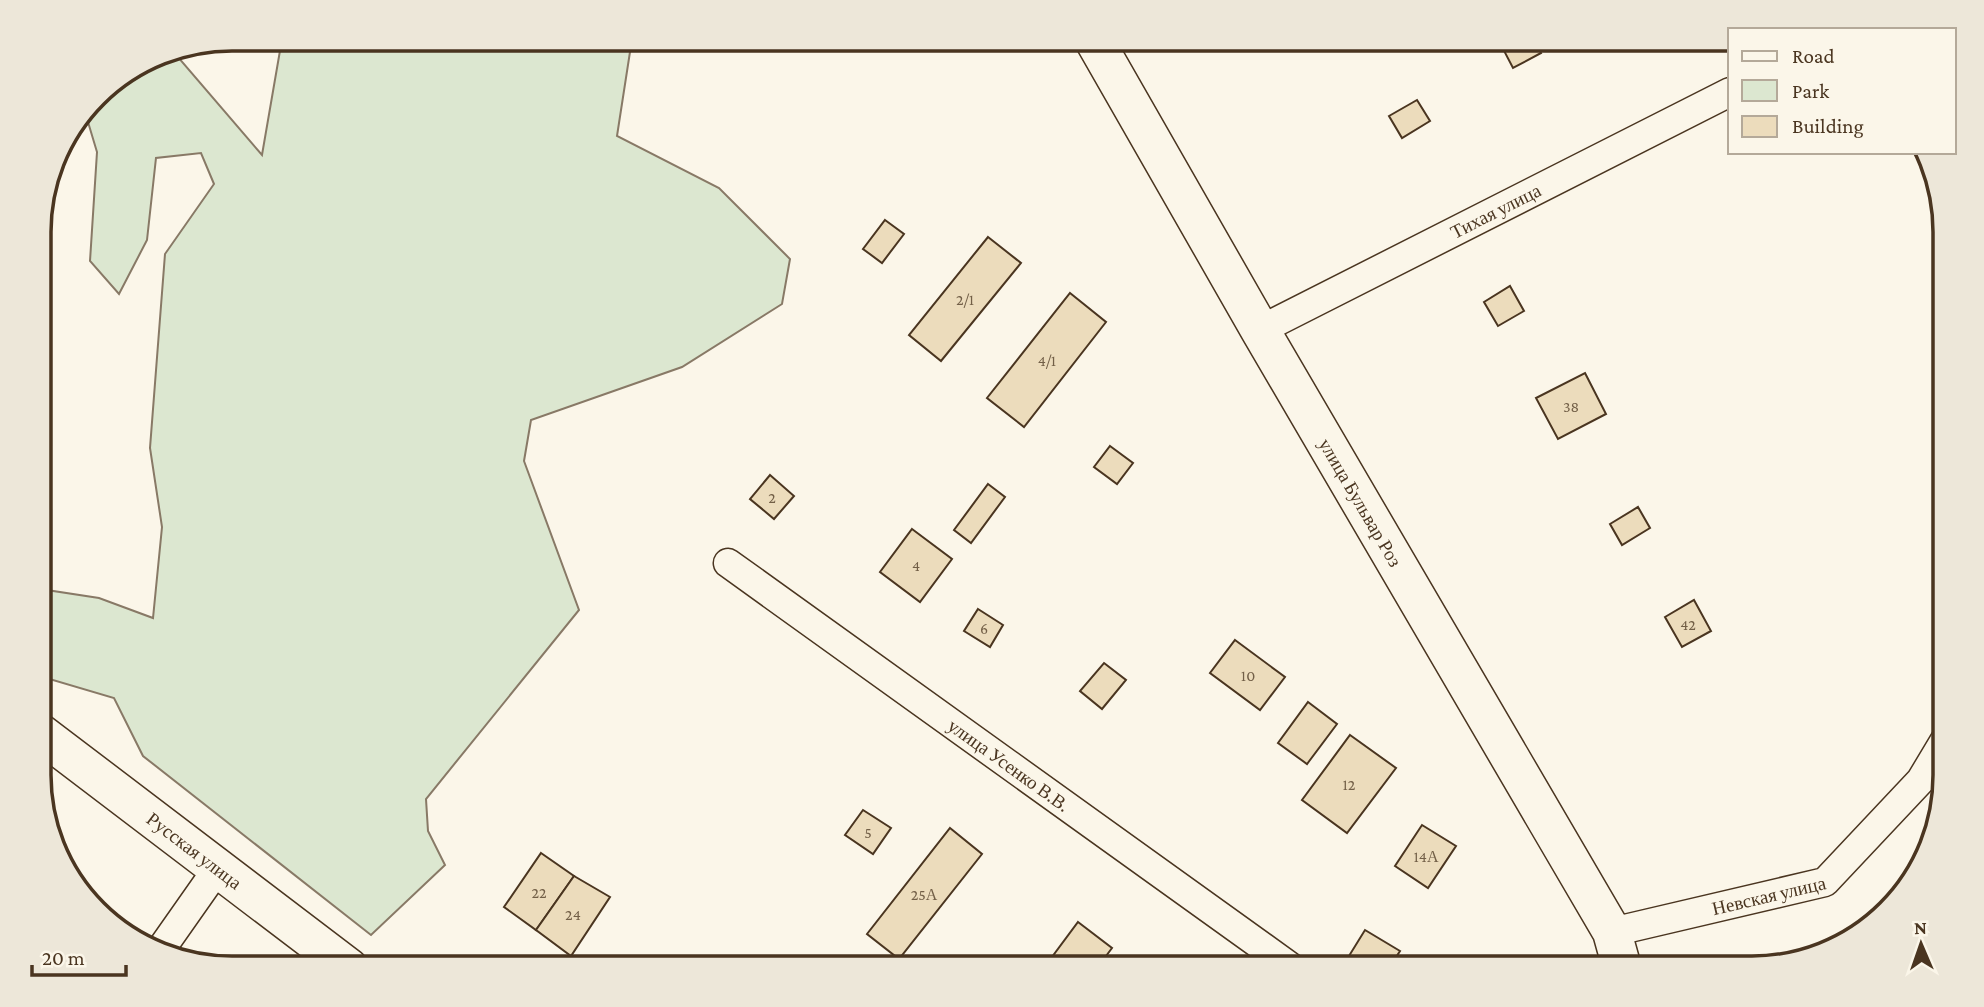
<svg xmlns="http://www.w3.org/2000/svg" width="1984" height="1007" font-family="'Crimson Pro',serif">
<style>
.green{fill:#dce7d0;stroke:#887966;stroke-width:2}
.building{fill:#ecdcbc;stroke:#4a3520;stroke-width:2}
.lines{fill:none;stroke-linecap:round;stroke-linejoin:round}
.street-casing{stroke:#4a3520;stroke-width:31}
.secondary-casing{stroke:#4a3520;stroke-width:41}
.street{stroke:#fbf6e9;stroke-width:28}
.secondary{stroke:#fbf6e9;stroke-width:38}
.labels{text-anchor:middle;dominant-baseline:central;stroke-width:5;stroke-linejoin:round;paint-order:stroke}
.number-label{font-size:16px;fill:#725f47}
.street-label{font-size:19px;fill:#4a3520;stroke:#fbf6e9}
.rim{fill:none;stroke:#4a3520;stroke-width:3.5}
</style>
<rect width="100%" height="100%" fill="#fbf6e9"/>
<polygon class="green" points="282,39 632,39 617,136 719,188 790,259 782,304 682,367 531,420 524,461 579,610 426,799 428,831 445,865 371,935 143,756 114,698 46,678 40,651 40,589 99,598 153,618 162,527 150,448 165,254 214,184 201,153 156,158 147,240 119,294 90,261 97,152 85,112 104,87 158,53 172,50 262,155"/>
<g class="building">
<polygon points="1513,38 1533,38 1541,53 1513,68 1501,45"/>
<polygon points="1417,100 1430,121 1402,138 1389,116"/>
<polygon points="885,220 904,234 882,263 863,249"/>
<polygon points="988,237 1021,263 941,361 909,335"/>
<polygon points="1510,286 1524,311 1498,326 1484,302"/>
<polygon points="1070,293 1106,322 1024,427 987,398"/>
<polygon points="1585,373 1606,414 1558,439 1536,398"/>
<polygon points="1110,446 1133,463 1117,484 1094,467"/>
<polygon points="770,475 794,496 774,519 750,499"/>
<polygon points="988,484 1005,497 971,543 954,530"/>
<polygon points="1638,507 1650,528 1622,545 1610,524"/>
<polygon points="912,529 952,559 920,602 880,572"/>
<polygon points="1694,600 1711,631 1682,647 1665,617"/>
<polygon points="978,609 1003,625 990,647 964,631"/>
<polygon points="1235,640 1285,677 1260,710 1210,673"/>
<polygon points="1104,663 1126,680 1102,709 1080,691"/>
<polygon points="1308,702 1337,724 1307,764 1278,743"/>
<polygon points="1350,735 1396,768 1347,833 1302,800"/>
<polygon points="863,810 891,828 873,854 845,835"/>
<polygon points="1422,825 1456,846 1428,888 1395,866"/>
<polygon points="950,828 982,854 899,959 867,934"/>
<polygon points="541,853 574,876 536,930 504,907"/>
<polygon points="574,876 610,897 571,956 536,930"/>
<polygon points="1078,922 1112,948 1097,968 1059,968 1049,961"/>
<polygon points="1365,930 1400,951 1389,968 1352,968 1344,964"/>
</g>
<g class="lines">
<g class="street-casing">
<g id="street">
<path id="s1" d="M1260,330L1730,92"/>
<path id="s2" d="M728,563L1292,968"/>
<path id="s3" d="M1612,932L1825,882L1921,780L1945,740"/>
<polyline points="159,952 218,868"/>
</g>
</g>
<g class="secondary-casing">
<g id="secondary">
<path id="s4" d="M1093,38L1260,330L1612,932L1622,968"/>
<path id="s5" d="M40,733L349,968"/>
</g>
</g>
<use href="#street" class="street"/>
<use href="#secondary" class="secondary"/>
</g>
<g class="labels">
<g class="number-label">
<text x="965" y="299">2/1</text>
<text x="1047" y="360">4/1</text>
<text x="1571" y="406">38</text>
<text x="772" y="497">2</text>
<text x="916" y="565">4</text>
<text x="1688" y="624">42</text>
<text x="984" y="628">6</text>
<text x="1248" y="675">10</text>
<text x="1349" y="784">12</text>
<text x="868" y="832">5</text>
<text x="1426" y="856">14А</text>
<text x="539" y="892">22</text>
<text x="924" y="894">25А</text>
<text x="573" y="914">24</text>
</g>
<g class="street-label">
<text stroke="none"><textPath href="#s1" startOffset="264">Тихая улица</textPath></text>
<text stroke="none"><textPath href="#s4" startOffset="536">улица Бульвар Роз</textPath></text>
<text stroke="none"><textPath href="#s2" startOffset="346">улица Усенко В.В.</textPath></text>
<text stroke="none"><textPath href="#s5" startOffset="194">Русская улица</textPath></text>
<text stroke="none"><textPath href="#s3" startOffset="161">Невская улица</textPath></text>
</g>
</g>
<path d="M0 0H1984V1007H0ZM232 51H1752A181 181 0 0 1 1933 232V775A181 181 0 0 1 1752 956H232A181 181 0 0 1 51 775V232A181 181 0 0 1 232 51Z" fill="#ede7d9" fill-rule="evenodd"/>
<path class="rim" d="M232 51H1752A181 181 0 0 1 1933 232V775A181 181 0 0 1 1752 956H232A181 181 0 0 1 51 775V232A181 181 0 0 1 232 51Z"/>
<rect x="1728" y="28" width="228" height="126" fill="#fbf6e9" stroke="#b4a999" stroke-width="2"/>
<rect x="1742" y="51" width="35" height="10" fill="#fbf6e9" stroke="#b4a999" stroke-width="2"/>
<text x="1792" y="63" font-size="21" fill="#4a3520">Road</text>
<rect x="1742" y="80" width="35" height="21" fill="#dce7d0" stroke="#b4a999" stroke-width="2"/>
<text x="1792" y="98" font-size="21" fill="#4a3520">Park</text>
<rect x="1742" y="116" width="35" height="21" fill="#ecdcbc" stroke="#b4a999" stroke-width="2"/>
<text x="1792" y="133" font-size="21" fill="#4a3520">Building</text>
<g transform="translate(1921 944) rotate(358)" stroke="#fbf6e9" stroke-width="5" paint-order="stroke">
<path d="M0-5L12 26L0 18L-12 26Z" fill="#4a3520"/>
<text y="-10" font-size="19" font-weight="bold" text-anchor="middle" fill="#4a3520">N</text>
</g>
<path d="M32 965v10h94v-10" fill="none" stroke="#4a3520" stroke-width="3.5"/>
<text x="42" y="965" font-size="21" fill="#4a3520" stroke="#fbf6e9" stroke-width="5" paint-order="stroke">20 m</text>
</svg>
